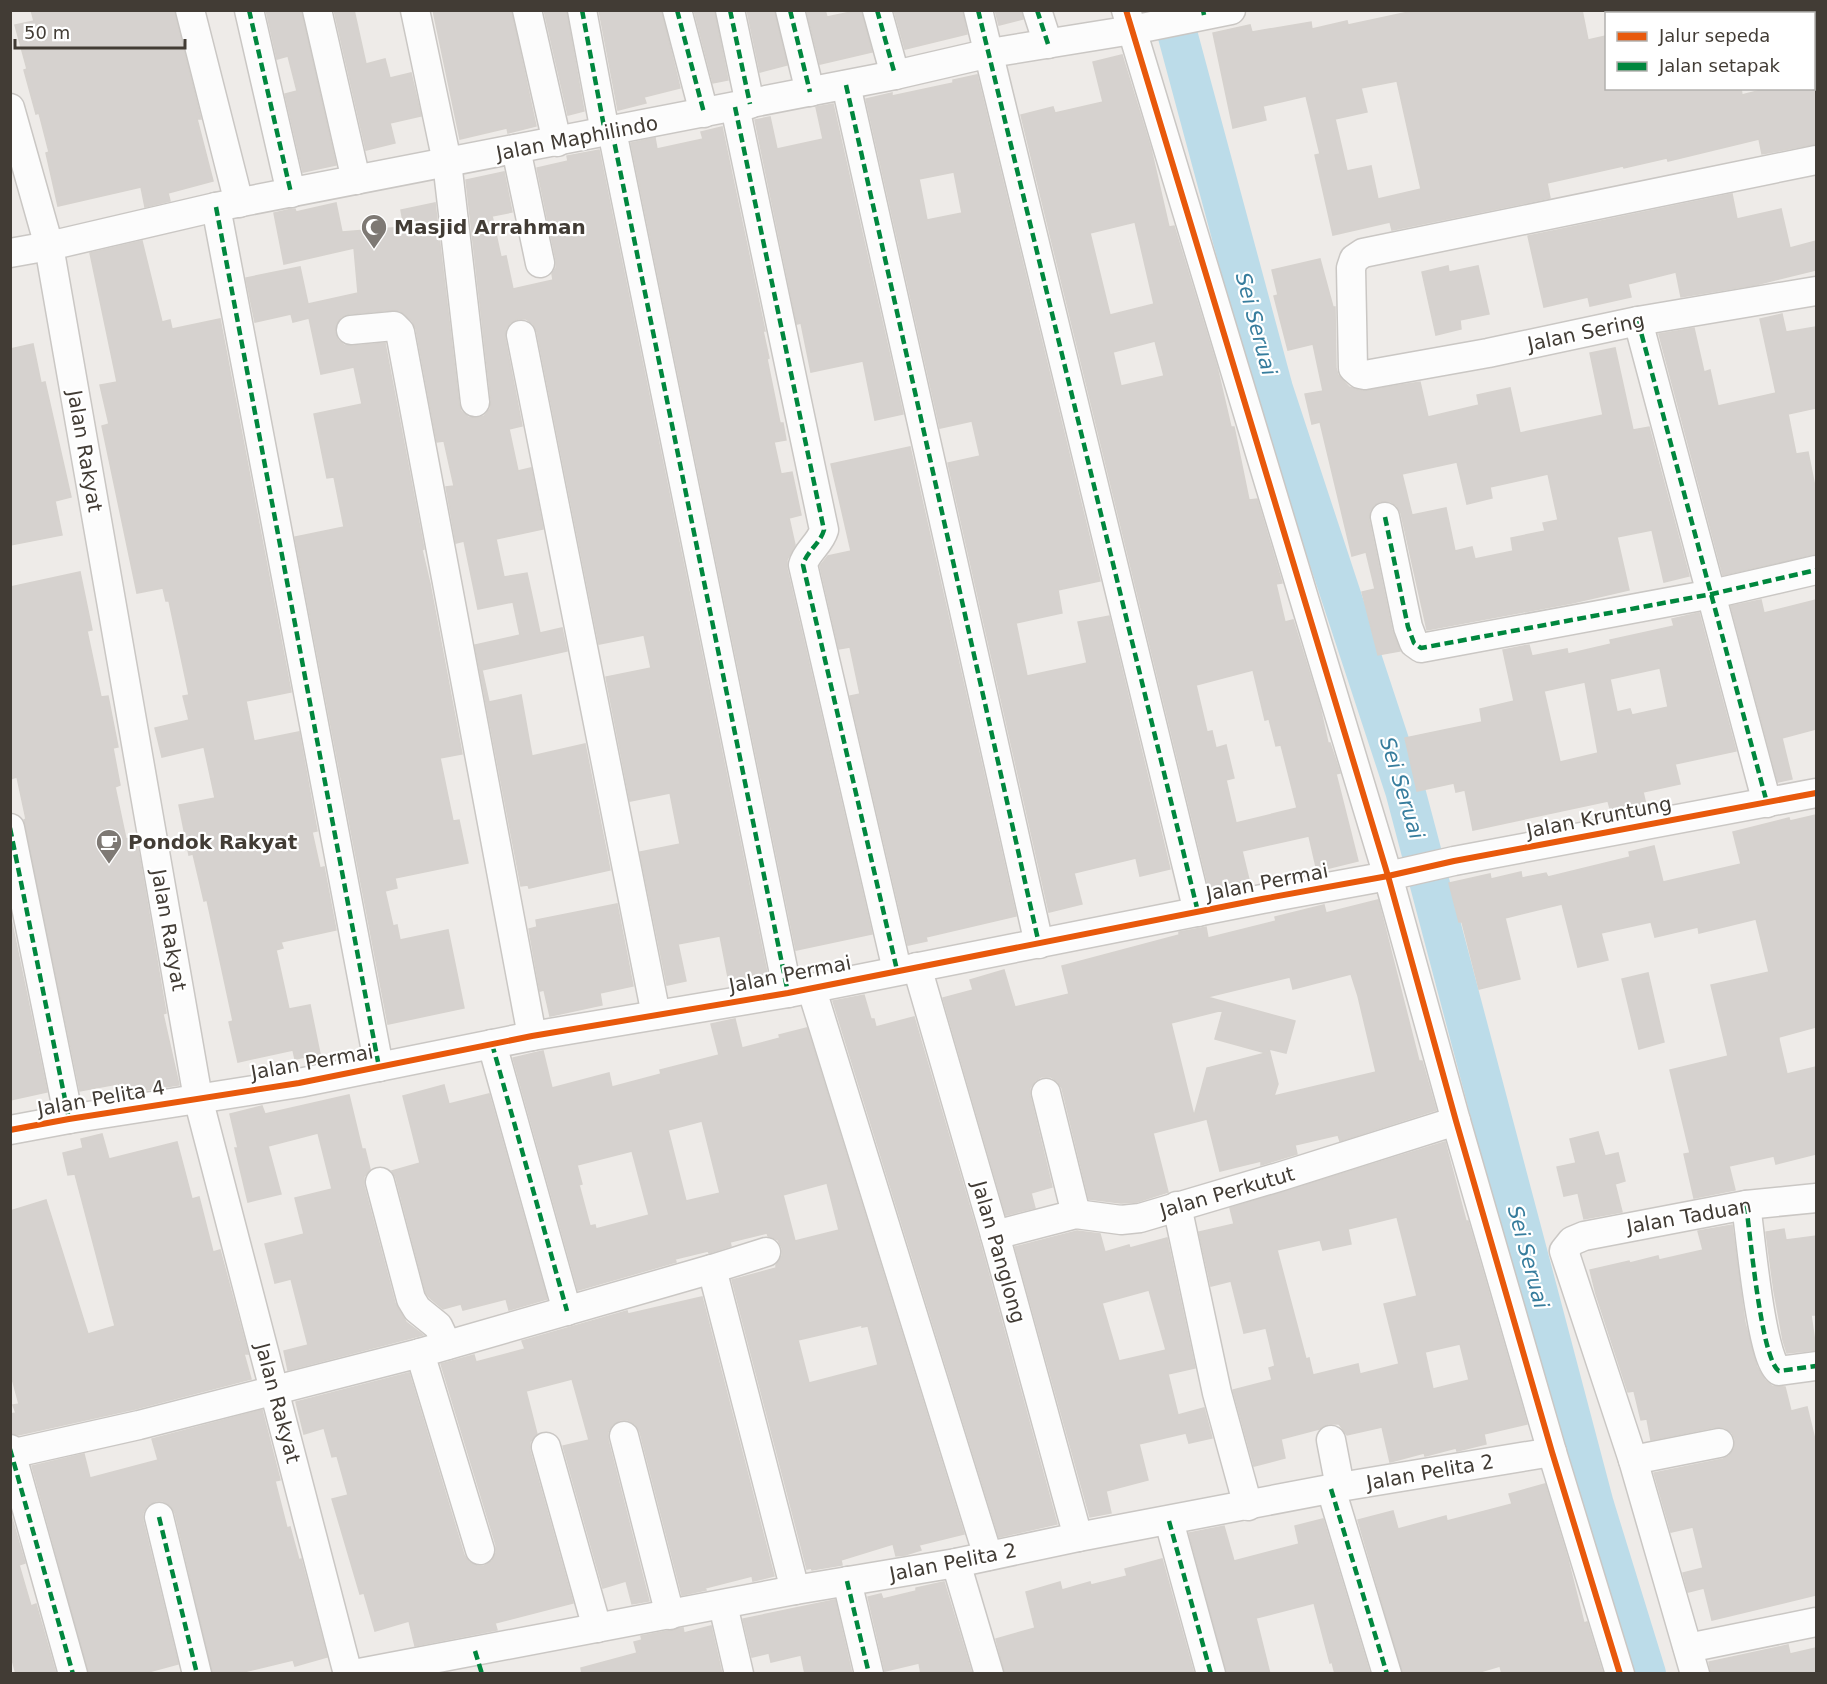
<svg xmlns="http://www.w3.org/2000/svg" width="1827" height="1684" font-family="'DejaVu Sans',sans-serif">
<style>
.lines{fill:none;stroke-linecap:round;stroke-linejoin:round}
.river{stroke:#bcdce9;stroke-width:40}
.building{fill:#d6d2cf;stroke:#d6d2ce;stroke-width:1.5;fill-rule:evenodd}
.minor-casing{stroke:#cac7c4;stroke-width:31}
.minor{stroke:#fcfcfc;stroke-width:28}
.quiet{stroke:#00873e;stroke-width:4.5;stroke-dasharray:9 4.5;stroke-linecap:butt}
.cycleway-casing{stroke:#fff;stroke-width:10}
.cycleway{stroke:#e8590c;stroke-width:6}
.labels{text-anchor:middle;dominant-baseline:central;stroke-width:4.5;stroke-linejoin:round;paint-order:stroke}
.street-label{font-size:20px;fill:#423c35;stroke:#fff}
.poi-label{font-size:20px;font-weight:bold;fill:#423c35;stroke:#fff;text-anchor:start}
.water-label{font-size:21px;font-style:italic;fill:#377d9d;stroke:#fff}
</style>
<rect width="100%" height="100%" fill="#eeebe8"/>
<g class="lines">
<polyline class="river" points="1171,10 1273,389 1405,790 1594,1505 1646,1674"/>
</g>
<g class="building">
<polygon points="31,10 174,10 201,119 197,119 213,181 168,193 170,201 145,207 141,187 58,206 46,153 49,152 39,113 36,114 24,70 27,69 15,25 34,21"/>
<polygon points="266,10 301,10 336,165 303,172 285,94 297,91 288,56 277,59"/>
<polygon points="334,10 354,10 366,64 385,59 390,78 411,73 421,116 390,123 395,143 366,150"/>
<polygon points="433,10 511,10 536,126 508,133 507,128 460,139"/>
<polygon points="544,10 566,10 584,111 568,115"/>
<polygon points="599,10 661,10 680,88 644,97 646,103 618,110"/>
<polygon points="694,10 714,10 728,80 713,83"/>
<polygon points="747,10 774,10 787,65 760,72"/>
<polygon points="813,10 825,10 827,17 861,10 872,52 820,64 807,12"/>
<polygon points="894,10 962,10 967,34 905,49"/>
<polygon points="995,10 1021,10 1023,19 999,25"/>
<path d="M1418,10H1582L1588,40L1606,36V88H1741L1742,95L1769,88H1816V144L1762,154L1759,139L1668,161L1667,158L1624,168L1623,166L1547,183L1550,198L1392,230L1390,222L1333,235L1315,155L1320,154L1306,96L1263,106L1266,120L1233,128L1213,33L1250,25L1252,32L1311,22L1312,29L1347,21L1348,25ZM1397,81L1421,189L1378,199L1371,166L1347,171L1335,119L1367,112L1361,88Z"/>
<path d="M1122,55L1151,149L1169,227L1174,226L1217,367L1231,427H1234L1249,500L1257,499L1282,583L1276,584L1285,622L1293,620L1320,707L1328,743H1330L1340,773L1336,774L1358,861L1317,871L1309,836L1242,851L1250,884L1210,892L1021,115L1053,107L1055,113L1103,102L1093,62ZM1135,222L1154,304L1110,315L1090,233ZM1155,341L1164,376L1121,386L1113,352ZM1253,670L1265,720L1269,719L1276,746L1281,745L1297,808L1236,823L1226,780L1234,778L1226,745L1216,748L1212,731L1207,732L1196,685Z"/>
<path d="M977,75L1100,581L1058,590L1062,613L1016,623L1027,676L1087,663L1078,622L1109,616L1170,869L1140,876L1136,858L1074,873L1082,904L1049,912L948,463L980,456L972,421L940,428L866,99L892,93V96L953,83V80ZM954,172L962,213L927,220L919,179Z"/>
<polygon points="833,104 903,414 875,420 863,361 811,372 801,323 797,324 755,120 770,117 777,149 823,139 816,107"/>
<polygon points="722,127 765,331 763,331 769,358 767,359 780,423 783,423 786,440 774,442 781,474 792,472 801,515 789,518 795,545 787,560 787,569 872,934 796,950 631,143 655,138 657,149 703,139 701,132"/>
<polygon points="599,150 767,973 729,982 720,936 678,944 686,981 667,985 640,852 680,844 670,793 630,801 606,677 651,668 644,635 599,644 537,332 533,324 526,319 518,319 510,323 506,329 505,338 522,426 509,429 518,471 531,468 543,529 496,539 504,577 527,573 540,633 562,628 567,651 482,670 489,702 521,695 532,756 585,744 610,870 529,888 528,885 521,886 475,645 520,635 513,602 478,609 464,541 456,543 446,487 454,486 444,441 437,442 416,329 412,321 400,311 393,310 349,314 341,317 336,324 335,332 338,340 344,345 353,346 385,343 424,549 422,550 430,584 462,754 440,758 453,821 459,820 468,863 395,878 397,888 385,891 393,926 397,925 400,940 448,930 464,1008 388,1024 295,537 344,527 334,477 327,478 314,414 362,404 354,367 321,374 309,318 293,322 291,314 255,322 246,278 300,267 308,304 358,293 354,248 284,264 274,213 292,209 295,209 296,212 336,203 342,232 404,227 401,210 435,203 459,404 461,411 468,417 477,418 484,416 490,409 491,400 466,180 504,172 512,212 492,216 501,257 506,256 513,289 553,280 552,274 556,268 556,260 537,168 568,161 567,156"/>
<polygon points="1732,194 1737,219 1781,209 1790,248 1816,241 1816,270 1755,285 1681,297 1676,272 1628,284 1631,297 1590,306 1588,297 1544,307 1528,236"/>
<polygon points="142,241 162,322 170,320 172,329 220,319 291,692 246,701 254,741 299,732 317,831 312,832 320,868 324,867 336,930 281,942 283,948 276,950 289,1009 310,1005 320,1054 295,1059 293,1050 238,1062 229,1022 233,1021 207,900 204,901 193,854 189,855 179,805 215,798 204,747 162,757 155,728 189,720 183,696 189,695 169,601 166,601 163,588 137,593 102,426 109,424 100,385 117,382 90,253"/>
<path d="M1320,259L1333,307H1335L1336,368L1338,375L1349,387L1362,391L1420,382L1428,417L1479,405L1477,395L1510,388L1520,433L1603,415L1590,353L1615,348L1633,430L1649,427L1689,576L1664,582L1652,530L1617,537L1629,590L1572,603L1427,630L1401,513L1397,506L1391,502L1381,501L1374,505L1370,511L1369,520L1392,630L1400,651L1378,655L1362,592L1375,589L1366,552L1352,556L1320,422L1312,424L1305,394L1323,391L1313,344L1288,350L1274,296L1278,295L1272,270ZM1457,462L1467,504L1492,498L1490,487L1548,474L1558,520L1543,523L1545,531L1511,538L1513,551L1475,559L1472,547L1455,551L1446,508L1412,515L1402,474Z"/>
<polygon points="1448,266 1449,272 1478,266 1489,314 1460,320 1461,329 1436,335 1422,272"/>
<polygon points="1782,314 1786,332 1815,327 1816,336 1816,408 1788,414 1796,454 1808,452 1816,492 1816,554 1723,575 1659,334 1694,328 1704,372 1710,370 1718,406 1776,393 1760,319"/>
<polygon points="33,344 41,383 45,382 71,497 55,501 62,535 10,545 10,349"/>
<polygon points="910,447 1016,916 926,937 927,941 908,945 850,696 860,694 850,647 839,649 820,566 828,556 851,551 831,464"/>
<polygon points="80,572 92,630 87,631 101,697 108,696 118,747 113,748 120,785 115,787 126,839 136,837 166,1013 163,1014 179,1085 120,1094 117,1084 80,1091 24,820 26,819 17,777 10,779 10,587"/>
<polygon points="1761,600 1764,613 1816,600 1816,729 1782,738 1792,779 1778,782 1731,606"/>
<path d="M1699,613L1736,751L1675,764L1680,784L1643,792L1646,805L1611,812L1608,801L1473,830L1465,790L1456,792L1454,783L1417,791L1405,738L1482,722L1480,709L1514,701L1503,650L1529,645L1532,656L1567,649L1568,654L1611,644L1610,640L1674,626L1672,619ZM1660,668L1668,707L1632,715L1630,709L1617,712L1610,679ZM1585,682L1598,753L1560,762L1544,691Z"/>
<polygon points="1816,815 1816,1027 1779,1037 1779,1040 1787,1074 1816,1067 1816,1154 1776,1164 1774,1156 1729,1166 1735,1190 1694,1198 1684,1154 1690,1153 1670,1070 1728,1056 1711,985 1769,972 1756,919 1699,933 1698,927 1655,937 1651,922 1601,933 1608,960 1578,967 1562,904 1505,918 1520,979 1479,989 1462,922 1459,922 1449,883 1490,874 1491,879 1521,872 1522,878 1546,873 1548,877 1630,857 1629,852 1654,846 1663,882 1741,864 1733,832 1789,818 1790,821"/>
<path d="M1378,900L1419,1061H1422L1436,1110L1340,1141L1338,1135L1295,1145L1297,1154L1261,1165V1161L1220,1171L1207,1119L1153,1133L1168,1192L1137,1202L1121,1203L1089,1199L1062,1088L1058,1082L1051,1077H1041L1035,1081L1030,1088V1096L1052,1187L1031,1193L1035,1208L1006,1215L943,998L973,990L970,980L1004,970L1015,1007L1069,994L1062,966L1179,935V932L1206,927L1208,938L1276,921L1275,917L1324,905L1326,913ZM1351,974L1358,996L1376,1072L1274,1096L1278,1084L1269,1049L1286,1053L1295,1021L1207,997L1290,977L1293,989ZM1223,1010L1215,1039L1266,1053L1207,1068L1194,1116L1171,1023Z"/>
<polygon points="617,904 633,986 600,993 602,1005 550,1016 544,990 540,991 529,929 537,927 536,920"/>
<polygon points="10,914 47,1092 10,1100"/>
<polygon points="1648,973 1664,1042 1639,1049 1622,979"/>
<polygon points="864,995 871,1019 874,1019 876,1027 914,1017 979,1239 1057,1524 999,1537 833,1001"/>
<path d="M735,1019L742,1048L780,1038L779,1035L807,1028L964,1534L919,1545L921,1550L905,1555L896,1556L893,1544L841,1560L842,1565L812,1570L811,1568L807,1569L732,1280L776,1268V1265L782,1256V1248L778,1240L768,1236L767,1233L730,1242L731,1246L709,1253L708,1251L675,1259L676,1262L578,1290L513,1058L543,1051L552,1088L609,1073L612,1087L661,1074L660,1070L719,1055L711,1024ZM702,1121L720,1193L686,1201L668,1130ZM632,1151L649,1215L596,1229L595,1225L590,1226L579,1185L582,1184L577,1165ZM827,1183L839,1230L795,1241L783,1195ZM862,1325V1327L868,1326L878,1365L809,1383L798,1340Z"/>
<polygon points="444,1085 449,1104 489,1094 547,1299 509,1310 506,1299 463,1310 461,1304 443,1309 430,1298 426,1293 396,1178 392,1171 420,1163 403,1096"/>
<polygon points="349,1095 362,1149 365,1149 370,1169 364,1177 364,1186 395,1303 406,1322 423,1335 288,1370 284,1351 308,1345 291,1279 275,1283 265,1244 304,1234 295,1198 332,1189 318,1133 268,1146 281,1194 248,1202 235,1148 238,1148 230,1114 262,1106 265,1114"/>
<polygon points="1598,1132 1605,1156 1618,1153 1625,1181 1615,1184 1622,1212 1584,1219 1578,1193 1564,1196 1557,1167 1576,1163 1570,1139"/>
<polygon points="102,1134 109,1159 177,1142 192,1199 199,1197 213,1252 220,1250 248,1354 244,1354 251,1379 135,1409 18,1435 10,1433 10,1414 16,1413 13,1405 19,1404 10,1371 10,1211 46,1200 88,1334 115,1326 75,1174 68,1175 63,1153 83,1148 81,1139"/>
<path d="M1445,1142L1466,1221H1468L1527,1424L1484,1434L1486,1444L1457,1451L1456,1448L1425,1456L1424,1453L1390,1462L1382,1427L1347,1435L1339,1424H1328L1319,1429L1281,1439L1285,1458L1254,1466L1233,1390L1272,1380L1269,1368L1275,1366L1266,1328L1244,1333L1231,1281L1211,1286L1199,1232L1234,1224L1230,1208ZM1397,1217L1417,1296L1384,1304L1399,1364L1360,1374L1358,1364L1313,1375L1309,1358L1306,1359L1277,1250L1320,1240L1323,1250L1351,1244L1348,1229ZM1460,1344L1469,1380L1433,1389L1425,1352Z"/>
<polygon points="1732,1225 1745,1323 1757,1367 1765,1380 1772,1386 1785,1387 1791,1411 1807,1407 1816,1444 1816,1595 1712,1620 1704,1588 1688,1592 1683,1573 1703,1568 1693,1527 1671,1532 1654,1473 1723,1459 1729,1456 1734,1449 1735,1439 1732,1433 1725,1428 1716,1427 1651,1440 1647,1419 1641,1420 1634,1391 1628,1392 1596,1294 1590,1270 1629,1261 1630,1263 1658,1256 1659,1260 1703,1250 1698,1231"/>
<polygon points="1784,1229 1786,1240 1816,1236 1816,1315 1811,1315 1816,1350 1787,1353 1783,1340 1774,1291 1766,1232"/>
<path d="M1077,1231L1100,1234L1105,1252L1129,1245L1130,1248L1167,1238L1195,1368L1168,1374L1178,1415L1204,1408L1212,1438L1189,1443L1186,1433L1139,1444L1148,1480L1106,1491L1111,1513L1090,1517L1015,1247ZM1149,1290L1166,1350L1119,1361L1102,1303Z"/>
<polygon points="702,1297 774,1576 753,1581 752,1576 705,1588 706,1590 682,1595 640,1432 635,1424 628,1420 620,1420 612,1425 608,1432 608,1440 649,1601 632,1604 626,1581 603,1588 563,1446 589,1440 572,1379 526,1391 537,1434 530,1442 530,1451 573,1603 495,1623 497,1630 415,1646 409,1621 375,1631 364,1593 360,1594 332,1499 348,1495 337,1456 332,1457 324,1428 304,1434 296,1402 409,1373 464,1555 469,1562 477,1566 484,1566 492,1561 496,1553 496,1545 441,1364 474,1355 476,1362 525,1349 522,1341 627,1311 628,1314"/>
<polygon points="262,1410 280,1480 275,1481 287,1528 290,1527 299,1560 301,1559 327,1657 295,1666 293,1660 235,1674 213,1674 175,1513 170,1505 163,1501 156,1501 147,1506 143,1513 143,1521 178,1664 141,1674 89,1674 32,1466 84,1454 90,1478 158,1460 152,1439"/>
<polygon points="1545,1484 1568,1560 1584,1623 1587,1622 1603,1674 1502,1674 1500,1666 1473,1674 1403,1674 1358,1520 1393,1511 1398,1529 1446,1516 1447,1521 1512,1504 1509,1494"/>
<polygon points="10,1512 25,1563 19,1565 31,1606 36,1604 56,1674 16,1674 10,1652"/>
<polygon points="1323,1519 1370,1674 1335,1674 1332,1662 1330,1663 1314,1603 1256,1618 1270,1674 1227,1674 1189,1533 1224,1526 1234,1561 1299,1544 1295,1526"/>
<polygon points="1162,1559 1194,1674 1005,1674 996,1639 1035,1628 1026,1592 1060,1582 1062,1590 1090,1582 1091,1585 1127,1576 1125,1569"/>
<polygon points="944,1582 972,1674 921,1674 919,1663 885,1671 868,1597 881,1594 883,1599 916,1591 916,1588"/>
<polygon points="835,1600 852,1674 805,1674 801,1655 771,1662 769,1653 752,1657 743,1619"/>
<polygon points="711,1626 722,1674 582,1674 581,1668 637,1653 634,1642 642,1640 641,1636 683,1628 684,1633"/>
<polygon points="1788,1645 1790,1654 1816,1648 1816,1674 1711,1674 1709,1662"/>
</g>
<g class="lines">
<g class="minor-casing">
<g id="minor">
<polyline points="190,10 239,203"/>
<polyline points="249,10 291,193"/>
<polyline points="317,10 356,180"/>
<polyline points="415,10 447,162 475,402"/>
<polyline points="527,10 557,142"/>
<polyline points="582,10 605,132"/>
<polyline points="677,10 704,113"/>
<polyline points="730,10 750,104"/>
<polyline points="790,10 810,92"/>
<polyline points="877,10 895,75"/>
<polyline points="978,10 1198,912"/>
<polyline points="1037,10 1048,44"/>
<polyline points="1126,10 1388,876 1456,1121 1552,1452 1620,1674"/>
<polyline points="846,85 1039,944"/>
<path d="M735,107L824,530C820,544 806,552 803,565L897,970"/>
<polyline points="10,108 49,246 198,1098 348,1674"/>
<polyline points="612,131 788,993"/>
<polyline points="516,149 540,263"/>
<polyline points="1816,160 1363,253 1354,259 1351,268 1353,368 1360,374 1365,375 1488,353 1638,321 1816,291"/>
<polyline points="216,207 379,1067"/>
<polyline points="10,253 49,246 216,207 895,75 990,53 1132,30 1231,10"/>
<polyline points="1638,321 1767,803"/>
<polyline points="351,330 394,326 400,332 532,1036"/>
<polyline points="521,335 656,1015"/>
<polyline points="1385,517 1408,627 1414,643 1421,648 1712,594 1816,570"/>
<polyline points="10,828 69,1119"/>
<polyline points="917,967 995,1235 1078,1537"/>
<polyline points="811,987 988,1556"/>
<polyline points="492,1044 567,1311"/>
<polyline points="1046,1093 1076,1214"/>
<polyline points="10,1130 69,1119 299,1083 532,1036 788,993 1262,899 1388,876 1454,861 1816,793"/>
<polyline points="380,1182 411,1299 417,1309 438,1326 447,1345"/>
<path d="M1746,1205C1750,1231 1761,1360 1779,1371L1816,1366"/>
<polyline points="1177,1206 1217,1393 1248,1506"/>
<polyline points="995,1235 1076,1214 1121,1220 1140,1218 1282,1176 1456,1121"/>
<polyline points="712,1269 795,1590"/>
<polyline points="420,1353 480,1550"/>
<polyline points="624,1436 670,1615"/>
<polyline points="1331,1440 1340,1487"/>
<polyline points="546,1447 597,1628"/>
<polyline points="10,1449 73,1674"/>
<polyline points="10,1454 139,1425 420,1353 712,1269 766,1252"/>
<polyline points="1633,1460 1719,1443"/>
<polyline points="1331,1489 1387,1674"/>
<polyline points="159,1517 197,1674"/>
<polyline points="1169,1521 1211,1674"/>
<polyline points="956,1563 989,1674"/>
<polyline points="847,1581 869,1674"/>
<polyline points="723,1605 739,1674"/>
<polyline points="1688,1648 1816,1622"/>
<polyline points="354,1674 795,1590 956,1563 1078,1537 1340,1487 1552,1452"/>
<polyline points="1695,1674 1633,1460 1564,1251 1572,1241 1584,1236 1746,1205 1816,1198"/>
</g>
</g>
<use href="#minor" class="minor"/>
<g class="quiet">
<polyline points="249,10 291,193"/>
<polyline points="582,10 605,132"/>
<polyline points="677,10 704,113"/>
<polyline points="730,10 750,104"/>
<polyline points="790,10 810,92"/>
<polyline points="877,10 895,75"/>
<polyline points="978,10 1198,912"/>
<polyline points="1037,10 1048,44"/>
<polyline points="1203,10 1204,15"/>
<polyline points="846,85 1039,944"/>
<path d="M735,107L824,530C820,544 806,552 803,565L897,970"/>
<polyline points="612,131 788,993"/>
<polyline points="216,207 379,1067"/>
<polyline points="1638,321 1767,803"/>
<polyline points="1385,517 1408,627 1414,643 1421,648 1712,594 1816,570"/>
<polyline points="10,828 69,1119"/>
<polyline points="492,1044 567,1311"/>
<path d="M1746,1205C1750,1231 1761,1360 1779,1371L1816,1366"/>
<polyline points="10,1449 73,1674"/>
<polyline points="1331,1489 1387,1674"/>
<polyline points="159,1517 197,1674"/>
<polyline points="1169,1521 1211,1674"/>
<polyline points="847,1581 869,1674"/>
<polyline points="475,1651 482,1674"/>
</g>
<g class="cycleway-casing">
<g id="cycleway">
<polyline points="1126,10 1388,876 1456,1121 1552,1452 1620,1674"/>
<polyline points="10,1130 69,1119 299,1083 532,1036 788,993 1262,899 1388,876 1454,861 1816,793"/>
</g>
</g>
<use href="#cycleway" class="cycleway"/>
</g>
<defs>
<g id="mosque-pin" transform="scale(1.35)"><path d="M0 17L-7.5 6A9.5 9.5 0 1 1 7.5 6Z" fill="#7e7974" stroke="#fff"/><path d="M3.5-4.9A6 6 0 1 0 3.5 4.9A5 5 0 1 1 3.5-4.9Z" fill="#fff"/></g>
<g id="cafe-pin" transform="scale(1.35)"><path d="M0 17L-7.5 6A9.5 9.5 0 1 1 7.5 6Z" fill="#7e7974" stroke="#fff"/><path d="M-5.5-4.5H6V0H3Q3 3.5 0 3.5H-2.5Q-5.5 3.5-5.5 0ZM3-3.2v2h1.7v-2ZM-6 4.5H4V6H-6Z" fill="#fff"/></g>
</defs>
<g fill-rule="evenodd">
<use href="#mosque-pin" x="374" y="227"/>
<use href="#cafe-pin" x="109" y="842"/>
</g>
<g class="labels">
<g class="street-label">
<text transform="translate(577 138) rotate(-11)">Jalan Maphilindo</text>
<text transform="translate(1586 332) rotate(-12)">Jalan Sering</text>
<text transform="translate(85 451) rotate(80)">Jalan Rakyat</text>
<text transform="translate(1599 817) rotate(-11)">Jalan Kruntung</text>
<text transform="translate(1267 882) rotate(-11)">Jalan Permai</text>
<text transform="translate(169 930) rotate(80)">Jalan Rakyat</text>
<text transform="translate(790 974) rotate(-11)">Jalan Permai</text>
<text transform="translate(312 1062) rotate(-10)">Jalan Permai</text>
<text transform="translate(101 1098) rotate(-10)">Jalan Pelita 4</text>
<text transform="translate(1227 1192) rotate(-16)">Jalan Perkutut</text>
<text transform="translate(1689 1216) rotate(-10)">Jalan Taduan</text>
<text transform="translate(999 1252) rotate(74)">Jalan Panglong</text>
<text transform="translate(278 1403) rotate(75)">Jalan Rakyat</text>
<text transform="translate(1430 1472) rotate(-10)">Jalan Pelita 2</text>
<text transform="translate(953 1562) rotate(-11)">Jalan Pelita 2</text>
</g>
<g class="poi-label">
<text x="394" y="227">Masjid Arrahman</text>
<text x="128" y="842">Pondok Rakyat</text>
</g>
<g class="water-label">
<text transform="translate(1256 324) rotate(75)">Sei Seruai</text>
<text transform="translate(1402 788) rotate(73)">Sei Seruai</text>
<text transform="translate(1528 1257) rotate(75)">Sei Seruai</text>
</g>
</g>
<rect width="1827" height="1684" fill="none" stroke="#423c35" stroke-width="24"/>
<rect x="1605" y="12" width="210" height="78" fill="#ffffff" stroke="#b3b1ae" stroke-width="1.5"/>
<rect x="1617" y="32" width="30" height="9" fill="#e8590c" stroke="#b3b1ae" stroke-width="1.5"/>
<text x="1659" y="42" font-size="18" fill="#423c35">Jalur sepeda</text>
<rect x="1617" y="62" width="30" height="9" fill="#00873e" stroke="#b3b1ae" stroke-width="1.5"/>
<text x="1659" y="72" font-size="18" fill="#423c35">Jalan setapak</text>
<path d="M15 39v9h170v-9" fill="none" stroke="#423c35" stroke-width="3"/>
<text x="24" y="39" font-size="18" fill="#423c35" stroke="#ffffff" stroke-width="4.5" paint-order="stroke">50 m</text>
</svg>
